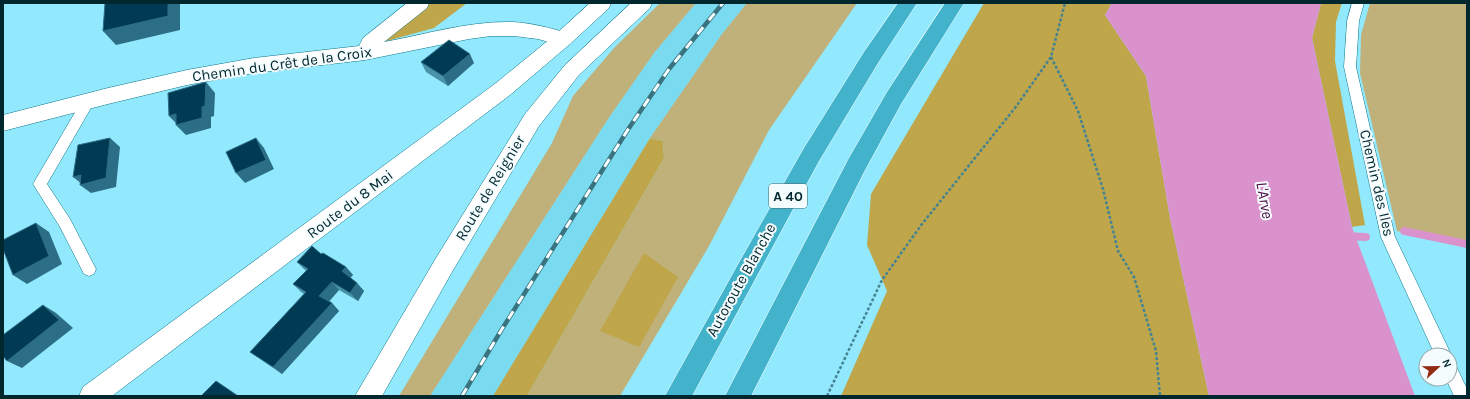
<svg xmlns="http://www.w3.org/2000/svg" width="1470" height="399" font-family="Karla,sans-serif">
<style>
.built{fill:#7adbf0}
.green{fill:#c0b079}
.forest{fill:#bfa64b}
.water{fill:#da92cc}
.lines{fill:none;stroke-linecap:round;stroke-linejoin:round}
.stream{fill:#da92cc;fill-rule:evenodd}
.lane-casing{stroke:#0e7587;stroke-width:1}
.street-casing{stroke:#0e7587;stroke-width:1}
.secondary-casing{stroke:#0e7587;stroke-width:1}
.highway-casing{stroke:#fff;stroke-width:1}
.path{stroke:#458390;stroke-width:2.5;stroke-dasharray:3 2;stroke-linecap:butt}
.lane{fill:#fff;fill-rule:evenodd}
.street{fill:#fff;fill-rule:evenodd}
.secondary{fill:#fff;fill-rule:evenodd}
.highway{fill:#42b3ca;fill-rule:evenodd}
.rail-casing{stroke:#39737f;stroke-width:4.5}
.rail{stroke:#f4fcfe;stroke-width:3;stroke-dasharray:9;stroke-linecap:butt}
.wall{fill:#4992a8}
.shaded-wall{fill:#2c6e86}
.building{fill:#003a53;stroke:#2c6e86}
.labels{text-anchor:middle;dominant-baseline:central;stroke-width:4;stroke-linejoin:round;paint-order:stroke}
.shield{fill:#f4fcfe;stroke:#49676c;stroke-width:1}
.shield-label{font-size:14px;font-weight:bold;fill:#00272e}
.street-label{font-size:15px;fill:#00272e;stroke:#f4fcfe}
.water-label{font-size:16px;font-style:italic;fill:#501048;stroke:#f4fcfe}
</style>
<rect width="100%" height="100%" fill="#92e9fd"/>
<polygon class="built" points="696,3 747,3 722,34 650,138 493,396 430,396 608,119 654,53"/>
<g class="green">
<polygon points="660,3 696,3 654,53 608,119 430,396 399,396 552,143 573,96 614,48"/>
<polygon points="747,3 857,3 769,130 709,246 620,396 527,396 664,158 663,141 650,138 722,34"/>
<polygon points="1370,3 1467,3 1467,248 1436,239 1397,231 1360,73 1361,35"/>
</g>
<g class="forest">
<polygon points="431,3 467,3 434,28 383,42"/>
<polygon points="984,3 1112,3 1105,15 1146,76 1170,218 1209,396 841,396 887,291 867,245 871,194"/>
<polygon points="1321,3 1342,3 1336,22 1335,61 1365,225 1352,227 1312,38"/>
<polygon points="650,138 663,141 664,158 527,396 493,396"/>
<polygon points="644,253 678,277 639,347 600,331"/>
</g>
<polygon class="water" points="1112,3 1321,3 1312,38 1352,227 1415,396 1209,396 1170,218 1146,76 1105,15"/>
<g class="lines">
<g class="stream">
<polygon points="1404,227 1467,240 1467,248 1404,235 1401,234 1400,231 1401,228"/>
<polygon points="1345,232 1366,233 1369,234 1370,237 1369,240 1366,241 1345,240 1342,239 1341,236 1342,233"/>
</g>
<g class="lane-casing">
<g id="lane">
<polygon points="1352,3 1364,3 1359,21 1356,67 1395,237 1449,350 1451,355 1450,357 1450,355 1435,355 1381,237 1344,67 1347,21"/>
<polygon points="89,96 94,97 95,101 47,184 70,219 96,269 94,274 89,276 84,274 60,227 33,184 84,97"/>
<polygon points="1450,363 1456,366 1467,389 1467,396 1454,396 1446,379 1450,379"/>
</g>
</g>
<g class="street-casing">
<path id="street" d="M407,3H429L427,8L384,42C427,34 469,21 512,22C532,23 551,28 570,34L573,39L570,44L563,46L538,39L514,36H491L469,39L365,60L254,73L187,85L108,104L3,131V115L108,88L187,70L254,58L359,46L363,38Z"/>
</g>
<g class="secondary-casing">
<g id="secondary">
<polygon points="590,3 611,3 609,8 570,44 510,95 112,396 79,396 83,387 496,83 556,34"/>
<polygon points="631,3 652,3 650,8 579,75 539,126 452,272 382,396 355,396 436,258 525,114 565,65"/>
</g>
</g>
<g class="highway-casing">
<g id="highway">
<polygon points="898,3 917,3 878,63 819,161 692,396 665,396 736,268 804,148 864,52"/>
<polygon points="945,3 964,3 901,104 865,170 751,396 725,396 849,158 887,92"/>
</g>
</g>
<g class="path">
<polyline points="1051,57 1078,111 1103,189 1118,251 1134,277 1156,351 1160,396"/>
<polyline points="827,396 882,280 922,224 1015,108 1051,57 1065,3"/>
</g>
<use href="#lane" class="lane"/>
<use href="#street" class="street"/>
<use href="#secondary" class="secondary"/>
<use href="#highway" class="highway"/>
<g class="rail-casing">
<polyline id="rail" points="462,396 502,329 629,128 669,69 723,3"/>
</g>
<use href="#rail" class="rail"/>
</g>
<g class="wall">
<polygon points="421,62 474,63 448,86 426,72"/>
<polygon points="321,254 346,267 353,275 350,278 357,283 364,291 358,301 339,290 329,301 332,303 339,311 282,374 250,352 304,294 301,292 293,284 306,271 297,262"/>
</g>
<g class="shaded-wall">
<polygon points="168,3 180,3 180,30 116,45 103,31"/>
<polygon points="470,54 474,63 448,86 443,76"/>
<polygon points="206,82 215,93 214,116 211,117 211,128 186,135 176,125 178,125 169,116 202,107"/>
<polygon points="110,138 120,147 116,187 91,193 80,185 82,184 73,177"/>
<polygon points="256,138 264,148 274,169 245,183 236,173"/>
<polygon points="36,223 49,232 62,264 27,284 13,275"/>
<polygon points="346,267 353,275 349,279 342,271"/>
<polygon points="332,282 339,290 327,304 319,296"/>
<polygon points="357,283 364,291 358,301 350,293"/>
<polygon points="332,303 339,311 282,374 273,367"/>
<polygon points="43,305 56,313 73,328 22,368 7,361"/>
</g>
<g class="building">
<polygon points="105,3 168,3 168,16 103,31"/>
<polygon points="449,40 470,54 443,76 421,62"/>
<polygon points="206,82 205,106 202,107 202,118 176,125 176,114 169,116 168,93"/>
<polygon points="110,138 106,178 80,185 81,175 73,177 78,145"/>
<polygon points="256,138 266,160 236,173 226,152"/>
<polygon points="36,223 49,256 13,275 3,249 3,240"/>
<polygon points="312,246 321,254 323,253 346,267 342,271 357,283 350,293 332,282 319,296 332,303 273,367 250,352 306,292 293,284 308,269 297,262"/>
<polygon points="43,305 59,320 7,361 3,356 3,335"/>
<polygon points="216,381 238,396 201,396"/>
</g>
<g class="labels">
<rect class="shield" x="769" y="184" width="38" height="24" rx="3"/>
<g class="shield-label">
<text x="788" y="196">A 40</text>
</g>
<g class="street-label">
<text transform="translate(282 64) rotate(-8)">Chemin du Crêt de la Croix</text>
<text transform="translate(1377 183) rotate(77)">Chemin des Iles</text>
<text transform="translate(490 188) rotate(-59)">Route de Reignier</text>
<text transform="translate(350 204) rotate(-37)">Route du 8 Mai</text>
<text transform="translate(741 280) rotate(-61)">Autoroute Blanche</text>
</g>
<g class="water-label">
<text transform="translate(1265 200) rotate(80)">L'Arve</text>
</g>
</g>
<rect width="1470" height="399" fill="none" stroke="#00272e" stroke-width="8"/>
<g transform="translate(1438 367) rotate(68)"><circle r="19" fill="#f4fcfe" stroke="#92a7ab"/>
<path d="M0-3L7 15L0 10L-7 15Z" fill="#942c15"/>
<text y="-6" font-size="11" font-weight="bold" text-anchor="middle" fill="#00272e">N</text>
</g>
</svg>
